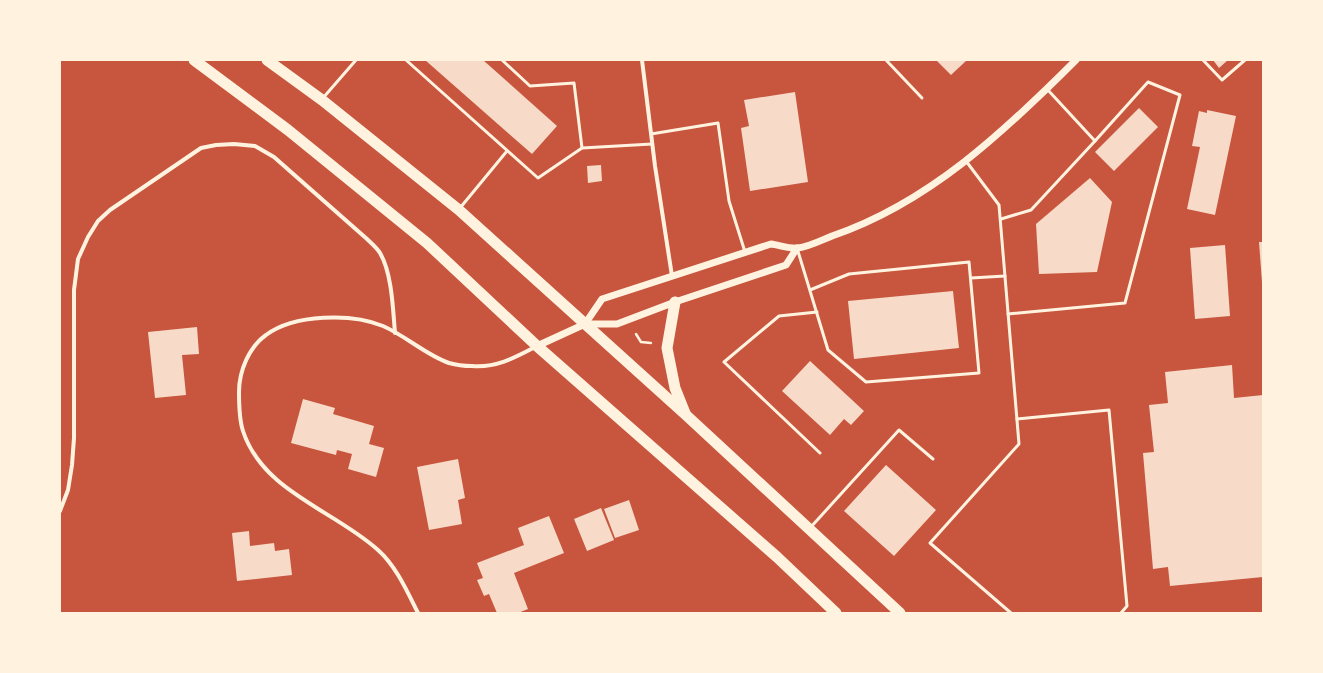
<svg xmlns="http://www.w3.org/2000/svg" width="1323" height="673" font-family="'IBM Plex Sans',sans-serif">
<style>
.building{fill:#f7dbc8}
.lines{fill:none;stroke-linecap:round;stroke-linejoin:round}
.path{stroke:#fff3e0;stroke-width:2.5}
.service{stroke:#fff3e0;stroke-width:3}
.minor{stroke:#fff3e0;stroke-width:4}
.tertiary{stroke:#fff3e0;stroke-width:7}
.trunk{stroke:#fff3e0;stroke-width:11}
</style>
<rect width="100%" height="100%" fill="#c8553d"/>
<g class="building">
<polygon points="425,60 483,60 557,126 532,154"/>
<polygon points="936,60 967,60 951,75"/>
<polygon points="1213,60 1228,60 1219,68"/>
<polygon points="795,92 808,182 750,191 741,128 749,126 744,100"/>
<polygon points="1139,108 1158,127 1114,171 1095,152"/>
<polygon points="1207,110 1236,116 1215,215 1187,209 1200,147 1192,146 1199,111 1207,113"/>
<polygon points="601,165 602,181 588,183 587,166"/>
<polygon points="1090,178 1112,202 1097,272 1039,274 1036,224"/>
<polygon points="1259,242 1263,242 1263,282 1262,282"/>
<polygon points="1225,245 1230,316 1195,319 1190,248"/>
<polygon points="953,291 959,348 854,359 848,301"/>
<polygon points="197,327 199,354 182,355 186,395 155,398 148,332"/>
<polygon points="810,361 864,411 851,425 844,419 830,435 782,391"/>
<polygon points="1232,365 1234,398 1263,395 1263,577 1170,586 1168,567 1153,569 1143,453 1154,452 1149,405 1168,403 1165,372"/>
<polygon points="303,399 335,408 333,414 374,426 369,444 384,448 376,477 348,469 352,454 337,450 336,455 291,443"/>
<polygon points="458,459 465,498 458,500 462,524 429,530 417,467"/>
<polygon points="886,465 936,510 894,556 844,511"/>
<polygon points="629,500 639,530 615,538 604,509"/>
<polygon points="601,508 614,540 587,551 574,519"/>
<polygon points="549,516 564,553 514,573 528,609 518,613 497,613 489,594 484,596 477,580 483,578 477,563 524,545 518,528"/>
<polygon points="249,531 250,546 274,543 275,551 289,549 292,575 237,581 232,533"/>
</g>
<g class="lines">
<polyline class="path" points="636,334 641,342 651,343"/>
<g class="service">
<polyline points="406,60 538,178 582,148"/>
<polyline points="502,60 530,86 574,83 582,148 652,144"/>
<polyline points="886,60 922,98"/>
<polyline points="1203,60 1222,80 1245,60"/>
<polyline points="323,98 356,60"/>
<polyline points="651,134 718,123 729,201 745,252"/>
<polyline points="966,161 999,205 1019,444 930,543 1011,613"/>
<polyline points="460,208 507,151"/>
<polyline points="1001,219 1031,210 1095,141 1047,89"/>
<polyline points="797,248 828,350 866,382 979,373 969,262 849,274 810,290"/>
<polyline points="971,278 1005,276"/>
<polyline points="817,312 779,316 724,362 820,453"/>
<polyline points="1008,314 1125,303 1180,95 1148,82 1095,141"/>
<polyline points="1017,419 1109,410 1127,606 1121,613"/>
<polyline points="810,528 899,430 933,459"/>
</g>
<g class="minor">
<polyline points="642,60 655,166 672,276"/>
<path d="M60,511L68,490L72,465L74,438V290L78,259L88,237L98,221L110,210L201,148L216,145L234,144L255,146L274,157L367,239C371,243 377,248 380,253C392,273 393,310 395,333"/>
<path d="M418,613C407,591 396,566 378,550C334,510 263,492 243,431C239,419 239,404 239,392C239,371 249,347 266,335C294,314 352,313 383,326C406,336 426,355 449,363C456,365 465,366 472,366C497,368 516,357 537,346"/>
</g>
<g class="tertiary">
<path d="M585,324L602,299L771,244C779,245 790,249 798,248C808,247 822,240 832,236C929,203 1005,131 1076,60"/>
<polyline points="537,346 585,324 617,324 675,302 786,265 797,248"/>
</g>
<g class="trunk">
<polyline points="194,60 288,130 427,243 537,346 777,557 836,613"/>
<polyline points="267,60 322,100 459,210 686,415 900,613"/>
<polyline points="675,302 667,348 675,388 685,413"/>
</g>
</g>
<rect width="1323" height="673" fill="none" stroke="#fff3e0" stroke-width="122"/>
</svg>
